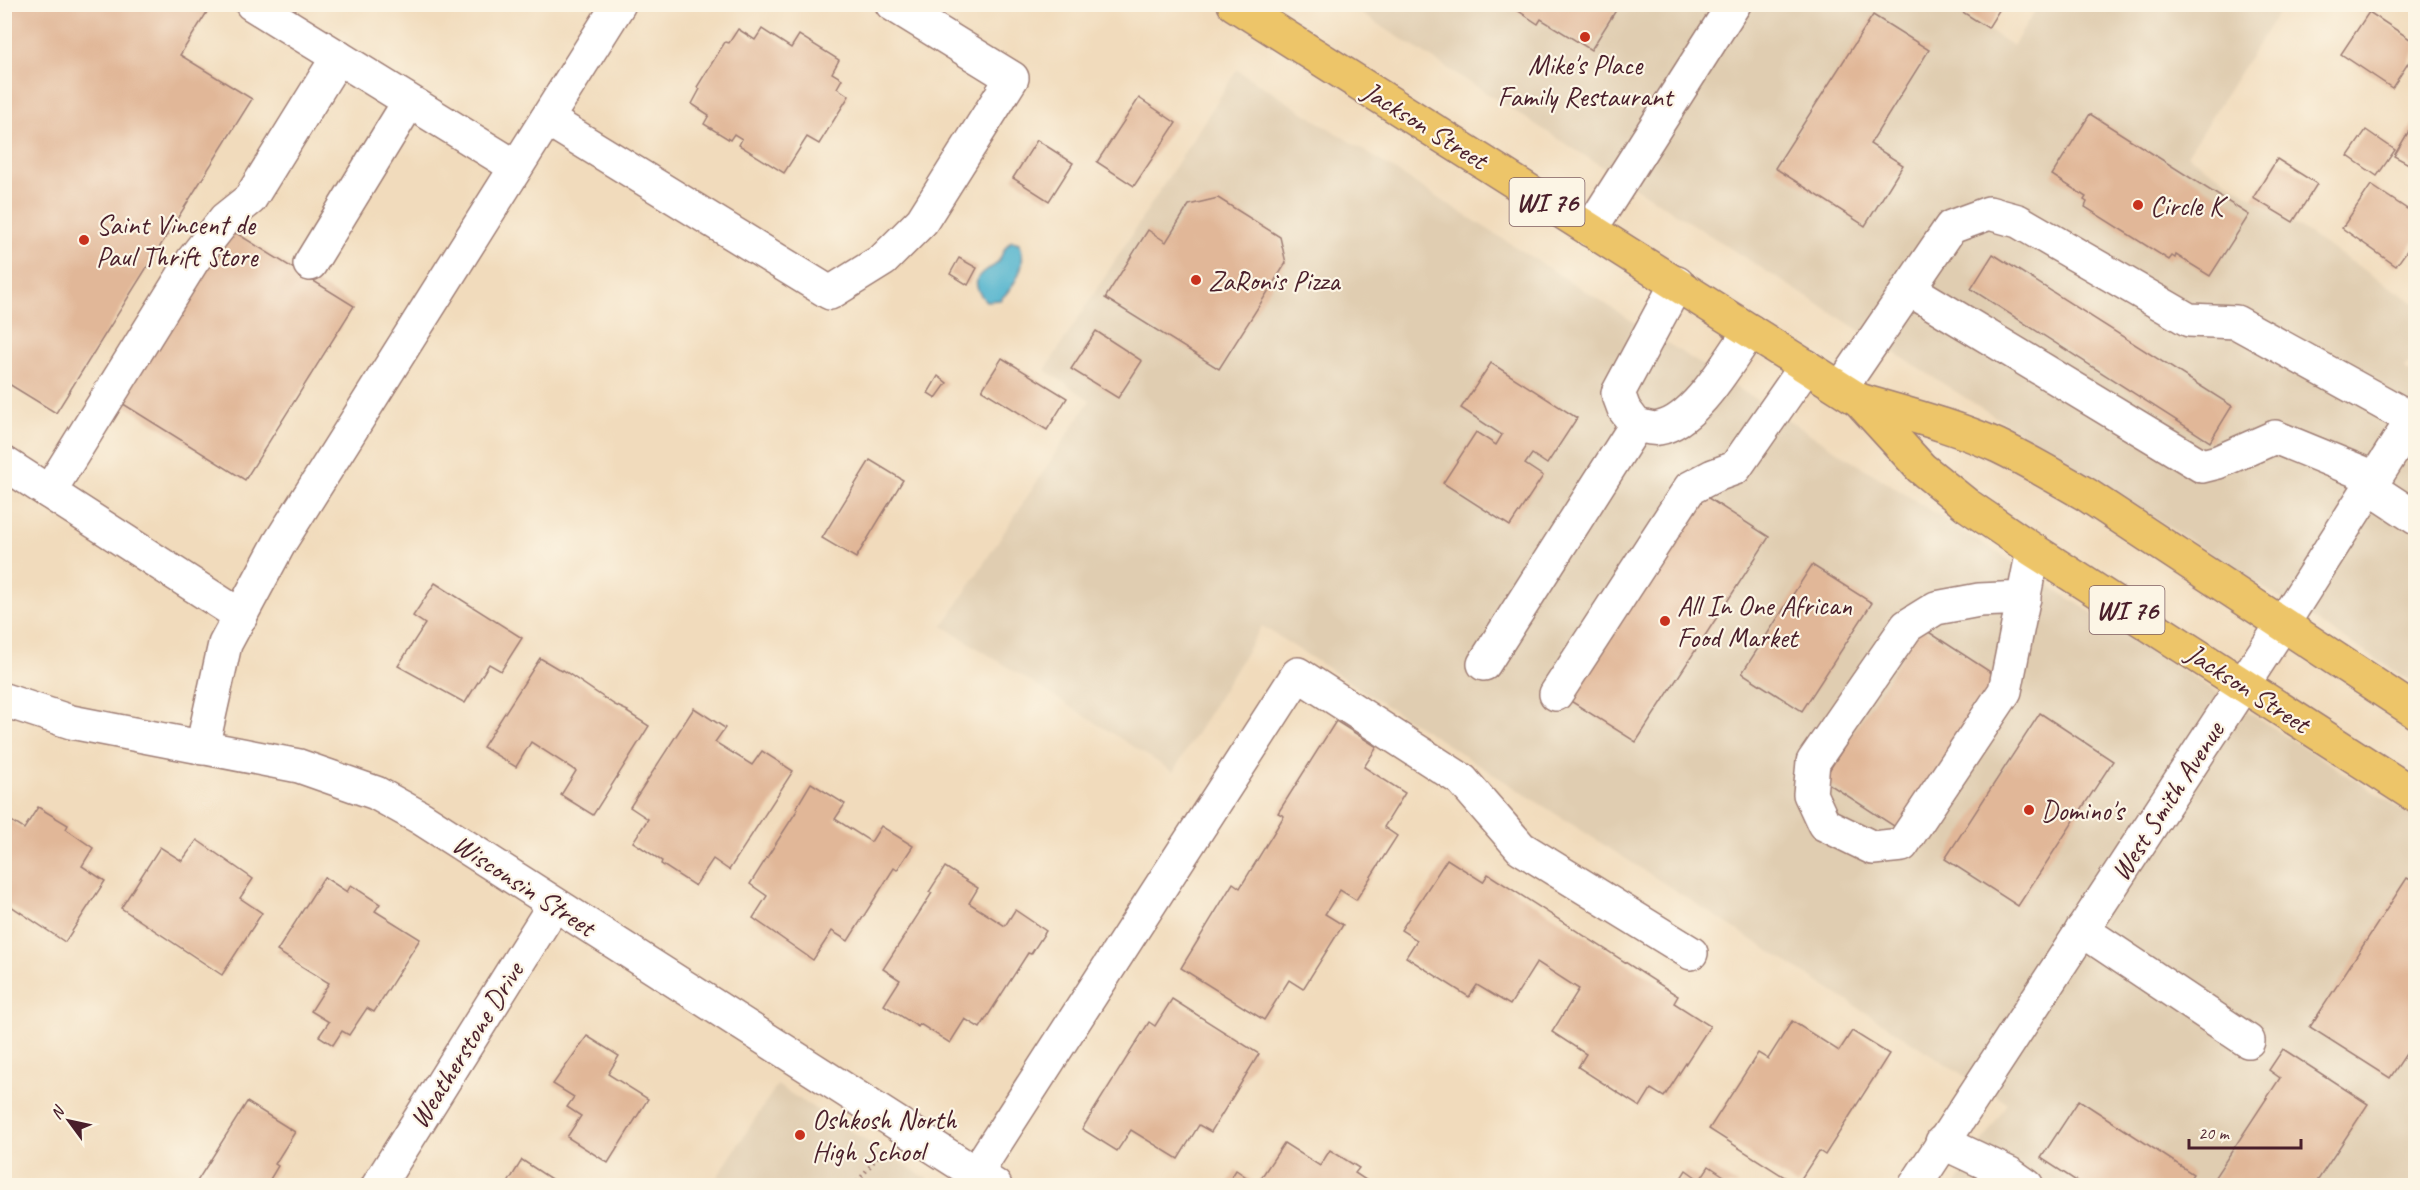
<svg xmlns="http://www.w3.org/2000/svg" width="2420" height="1190" font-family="Caveat,sans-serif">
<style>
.built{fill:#e0cdb1}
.water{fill:#4fb3ce;stroke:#4c697c;stroke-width:1.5}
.building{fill:#e1b798}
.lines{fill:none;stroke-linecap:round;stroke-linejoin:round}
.minor-casing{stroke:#9e7d74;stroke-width:36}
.major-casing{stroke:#9e7d74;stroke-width:36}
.path{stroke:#9e7d74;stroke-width:4;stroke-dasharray:1.5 4.5;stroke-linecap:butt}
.minor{stroke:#fff;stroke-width:33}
.major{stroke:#edc569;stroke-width:33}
.poi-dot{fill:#c8321e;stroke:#fcf5e5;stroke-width:2}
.labels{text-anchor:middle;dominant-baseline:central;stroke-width:4.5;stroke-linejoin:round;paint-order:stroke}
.shield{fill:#fcf5e5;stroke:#7f5f63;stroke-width:1.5}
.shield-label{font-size:27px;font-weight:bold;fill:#4a1f2b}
.poi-label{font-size:28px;fill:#4a1f2b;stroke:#fcf5e5;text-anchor:start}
.street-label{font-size:28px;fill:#4a1f2b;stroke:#fcf5e5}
</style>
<rect width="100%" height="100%" fill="#fcf5e5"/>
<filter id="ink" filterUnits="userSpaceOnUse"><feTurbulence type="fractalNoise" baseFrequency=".0167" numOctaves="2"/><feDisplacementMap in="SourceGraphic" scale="12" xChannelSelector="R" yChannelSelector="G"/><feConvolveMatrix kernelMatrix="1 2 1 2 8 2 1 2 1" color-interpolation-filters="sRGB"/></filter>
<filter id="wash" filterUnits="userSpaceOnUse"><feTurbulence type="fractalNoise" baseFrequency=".008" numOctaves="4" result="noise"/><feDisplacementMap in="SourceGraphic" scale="24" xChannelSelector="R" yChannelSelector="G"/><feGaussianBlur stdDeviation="1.35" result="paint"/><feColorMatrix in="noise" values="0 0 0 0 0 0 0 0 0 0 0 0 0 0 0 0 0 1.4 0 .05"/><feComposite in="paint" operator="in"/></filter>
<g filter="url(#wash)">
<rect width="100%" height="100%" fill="#f1dbbc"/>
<g class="built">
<polygon points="1348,5 1949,5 2013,46 2039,5 2283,5 2187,155 2415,303 2415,353 2405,369 2416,376 2415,684"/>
<polygon points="1237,70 2415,818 2415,1185 1958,1185 1956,1184 2007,1103 1262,626 1173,772 943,626 1090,400 1045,370"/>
<polygon points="777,1085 937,1185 712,1185"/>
</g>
<path class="water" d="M1012,241L1019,243C1029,263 1015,286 1000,300L986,301C978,293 971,281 983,272C986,269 992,268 995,265C1003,258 1002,247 1012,241Z"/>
<g id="blocks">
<g class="building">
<polygon points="4,4 202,4 209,9 180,55 252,99 56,413 4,381"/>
<polygon points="1516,4 1620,4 1591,50 1541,19 1538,24 1514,8"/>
<polygon points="1950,4 2003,4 1988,28"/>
<polygon points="2369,12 2416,43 2416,51 2392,88 2341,54"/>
<polygon points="1873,15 1929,50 1870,144 1903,165 1865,226 1775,168"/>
<polygon points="738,29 755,40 762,29 791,48 799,35 839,60 832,73 842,79 837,88 849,96 819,144 807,137 784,173 739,145 742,139 734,134 730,140 704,124 709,115 692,104 700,89 697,87 725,42 729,43"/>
<polygon points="1139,98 1176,123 1134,186 1097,162"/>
<polygon points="2090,114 2249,215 2210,276 2176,255 2175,258 2172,256 2169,260 2085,207 2087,202 2084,200 2086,197 2052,175"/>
<polygon points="2416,119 2416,168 2394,156"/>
<polygon points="2366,130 2395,150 2377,176 2348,156"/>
<polygon points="1037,140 1073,163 1049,201 1013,178"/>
<polygon points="2277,159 2317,184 2293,222 2253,198"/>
<polygon points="2371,185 2416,215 2416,238 2396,266 2342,228"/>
<polygon points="1218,198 1280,237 1286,263 1219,369 1105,298 1148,230 1166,242 1189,205"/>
<polygon points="228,228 354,306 245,480 120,402"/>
<polygon points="1993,254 2232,406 2210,442 1971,289"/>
<polygon points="959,258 977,268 968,285 950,274"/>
<polygon points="1096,331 1142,361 1118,398 1071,369"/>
<polygon points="1002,358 1067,398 1047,430 982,390"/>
<polygon points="1491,363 1577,418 1547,464 1532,454 1525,464 1543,476 1510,526 1443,483 1476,432 1496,445 1502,435 1461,408"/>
<polygon points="938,376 947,383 936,398 928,393"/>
<polygon points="870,460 903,480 856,558 822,538"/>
<polygon points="1702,494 1769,537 1636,742 1569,700"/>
<polygon points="1812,565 1872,603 1802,711 1742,673"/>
<polygon points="435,583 522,638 501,671 489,664 465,703 398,666 425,624 413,616"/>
<polygon points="1921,627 1998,677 1900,830 1823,780"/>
<polygon points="540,658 562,671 563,670 615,705 628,711 627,712 649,726 593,815 561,795 576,771 531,742 516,767 483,747"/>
<polygon points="694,708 725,728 715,742 752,765 762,751 793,771 729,870 713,859 695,886 661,864 662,861 633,842 648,819 630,807"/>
<polygon points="2040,713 2113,761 2018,906 1945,859"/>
<polygon points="1336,721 1377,747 1364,767 1405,793 1384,827 1397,836 1356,900 1340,890 1325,914 1343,925 1303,989 1289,980 1264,1020 1181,968 1233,883 1240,888 1284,816 1278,813"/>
<polygon points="811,783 845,804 835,819 871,842 881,826 913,846 897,870 894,868 848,941 832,931 813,960 753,918 767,896 750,884 798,809 796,808"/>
<polygon points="38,807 68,825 66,829 93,848 82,866 105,881 65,942 5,902 5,817 24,829"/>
<polygon points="197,840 253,879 240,898 262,913 222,975 121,908 160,847 182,861"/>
<polygon points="1447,859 1483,882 1488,874 1678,996 1674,1003 1710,1026 1664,1097 1651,1089 1640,1107 1578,1067 1586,1054 1552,1032 1579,989 1537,962 1510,1005 1477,985 1469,997 1406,957 1417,940 1401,930"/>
<polygon points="945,867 978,888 969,903 1005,926 1015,910 1046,931 1031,954 1028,953 980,1028 965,1019 950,1043 920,1024 918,1027 884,1005 900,980 883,969 932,893 929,892"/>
<polygon points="324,877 347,892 351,885 380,904 375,911 420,939 374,1012 367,1008 349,1035 342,1031 333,1045 319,1036 329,1022 311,1011 329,983 277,951"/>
<polygon points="2407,878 2416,883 2416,1039 2390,1078 2310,1027"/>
<polygon points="1172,999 1259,1054 1211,1132 1199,1125 1178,1159 1131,1130 1117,1151 1082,1129 1149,1022 1155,1026"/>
<polygon points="1792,1021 1839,1051 1852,1031 1889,1054 1825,1155 1819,1151 1797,1185 1709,1129 1758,1053 1768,1059"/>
<polygon points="587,1036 619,1056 608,1074 648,1099 608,1163 567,1137 581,1116 567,1107 574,1097 553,1084"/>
<polygon points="2283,1049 2368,1104 2314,1186 2209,1186 2280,1078 2269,1070"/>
<polygon points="2079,1100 2193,1174 2185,1186 2084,1186 2041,1158"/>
<polygon points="247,1102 295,1132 275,1164 278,1166 266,1186 194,1186"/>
<polygon points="1284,1143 1320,1166 1330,1150 1359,1168 1355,1173 1375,1186 1226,1186 1236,1170 1257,1184"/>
<polygon points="522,1160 562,1186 506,1186"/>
<polygon points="1709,1166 1739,1186 1676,1186 1686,1170 1700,1180"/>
</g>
</g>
</g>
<g filter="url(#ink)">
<use href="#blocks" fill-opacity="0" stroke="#9e7d74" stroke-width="1.5"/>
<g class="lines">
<g class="minor-casing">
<g id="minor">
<polyline points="252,4 516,167"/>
<polyline points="547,119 830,293 883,260 922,221 1012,78 892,4"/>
<polyline points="1590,230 1734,4"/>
<polyline points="310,264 409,102"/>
<path d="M1677,283L1618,393L1624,409L1636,425C1643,426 1652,430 1659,428C1695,422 1730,359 1750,331"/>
<polyline points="1909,289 2202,466 2218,462 2275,437 2375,478"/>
<polyline points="1841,388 1951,227 1989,213 2018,221 2189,320 2236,322 2412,419"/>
<polyline points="4,463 241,616"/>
<polyline points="2369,487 2416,518"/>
<polyline points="49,492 193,260 225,219 250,199 338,57"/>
<polyline points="2024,598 1979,600 1936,608 1907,626 1813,762 1810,794 1824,824 1873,848 1902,845 2005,691 2033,550"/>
<polyline points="1484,664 1636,425"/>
<polyline points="1556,694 1690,488 1713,476 1735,468 1806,366"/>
<polyline points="4,700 71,722 299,766 376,793 421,818 995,1186"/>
<polyline points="202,748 225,644 279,544 619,4"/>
<polyline points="2082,930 2248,1041"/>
<polyline points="1942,1142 2010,1174 2027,1186"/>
<polyline points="976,1173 1298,674 1462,780 1521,848 1691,953"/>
<polyline points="378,1186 554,905"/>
<polyline points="1915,1186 2282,625 2416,414"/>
</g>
</g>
<g class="major-casing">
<g id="major">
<polyline points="1234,4 1859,400 1921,468 1967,505 2033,550 2416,796"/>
<path d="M1859,400C1906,414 1954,426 1998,446C2029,461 2058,478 2087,495L2416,712"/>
</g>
</g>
<polyline class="path" points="854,1186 879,1155"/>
<use href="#minor" class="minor"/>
<use href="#major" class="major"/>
</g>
</g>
<g class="poi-dot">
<circle cx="1585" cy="37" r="6"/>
<circle cx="2138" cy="205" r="6"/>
<circle cx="84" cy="240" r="6"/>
<circle cx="1196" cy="280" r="6"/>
<circle cx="1665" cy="621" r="6"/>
<circle cx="2029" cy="810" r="6"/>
<circle cx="800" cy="1135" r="6"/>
</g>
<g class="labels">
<g class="shield">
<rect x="1509.5" y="178" width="75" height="48" rx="4.5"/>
<rect x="2089.5" y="586" width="75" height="48" rx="4.5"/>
</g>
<g class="shield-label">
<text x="1547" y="202">WI 76</text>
<text x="2127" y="610">WI 76</text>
</g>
<g class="poi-label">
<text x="1585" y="64" text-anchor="middle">Mike's Place<tspan x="1585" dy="32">Family Restaurant</tspan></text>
<text x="2150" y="205">Circle K</text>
<text x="96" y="224">Saint Vincent de<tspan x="96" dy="32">Paul Thrift Store</tspan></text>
<text x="1208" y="280">ZaRonis Pizza</text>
<text x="1677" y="605">All In One African<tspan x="1677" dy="32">Food Market</tspan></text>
<text x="2041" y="810">Domino's</text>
<text x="812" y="1119">Oshkosh North<tspan x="812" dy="32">High School</tspan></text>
</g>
<g class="street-label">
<text transform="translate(1425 125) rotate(32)">Jackson Street</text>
<text transform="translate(2248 688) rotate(33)">Jackson Street</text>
<text transform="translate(2167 801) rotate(-57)">West Smith Avenue</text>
<text transform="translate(524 885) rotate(33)">Wisconsin Street</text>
<text transform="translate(466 1045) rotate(-58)">Weatherstone Drive</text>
</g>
</g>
<rect width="2420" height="1190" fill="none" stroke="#fcf5e5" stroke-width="24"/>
<g transform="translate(69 1121) rotate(303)" stroke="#fcf5e5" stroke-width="4.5" paint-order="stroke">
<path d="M0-4.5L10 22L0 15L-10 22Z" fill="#4a1f2b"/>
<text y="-9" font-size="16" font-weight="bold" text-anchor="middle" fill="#4a1f2b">N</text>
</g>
<path d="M2189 1139v9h112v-9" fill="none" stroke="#4a1f2b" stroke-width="3"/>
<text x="2198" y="1139" font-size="18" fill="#4a1f2b" stroke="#fcf5e5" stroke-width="4.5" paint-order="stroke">20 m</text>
</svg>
